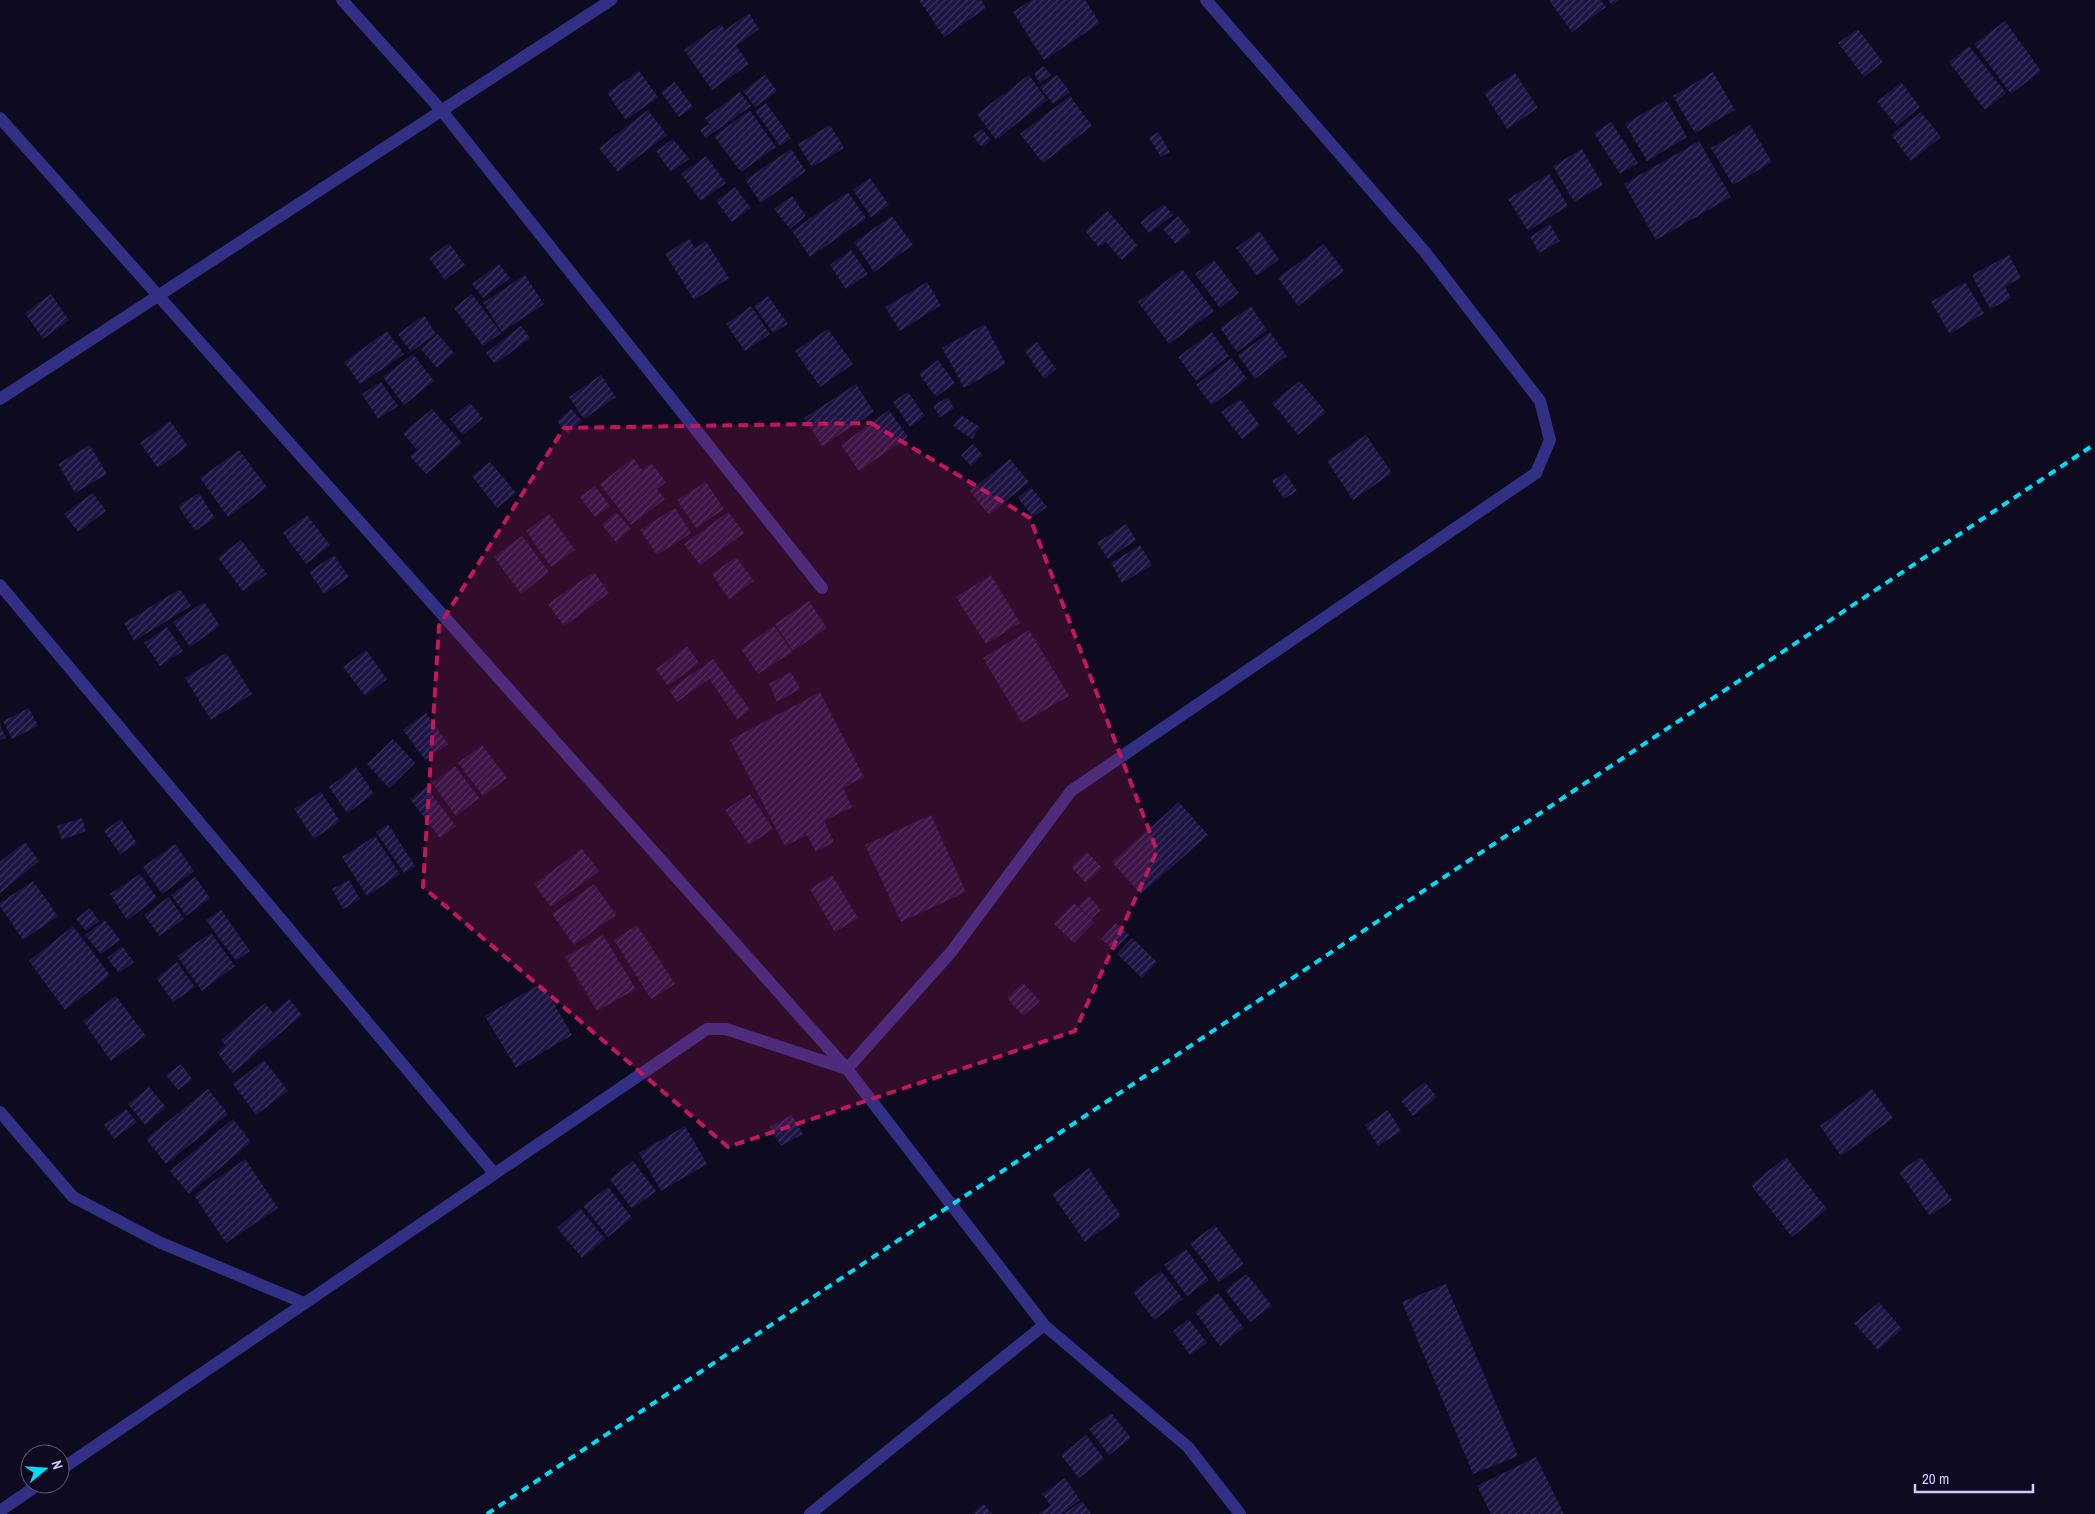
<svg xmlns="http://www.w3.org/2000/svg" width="2095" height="1514" font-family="'Archivo Narrow',sans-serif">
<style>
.building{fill:url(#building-hatch)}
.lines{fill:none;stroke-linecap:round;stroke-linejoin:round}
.minor{stroke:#323085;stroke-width:12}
.rail{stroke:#00def4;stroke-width:4;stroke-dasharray:8 6;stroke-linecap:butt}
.marked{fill:#c2185b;fill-opacity:0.2;stroke:#c2185b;stroke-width:4;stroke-dasharray:10 6;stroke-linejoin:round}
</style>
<defs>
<pattern id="building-hatch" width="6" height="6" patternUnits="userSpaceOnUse" patternTransform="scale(1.25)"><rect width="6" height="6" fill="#1d1443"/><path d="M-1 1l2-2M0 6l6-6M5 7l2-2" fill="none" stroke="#3d355f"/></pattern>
</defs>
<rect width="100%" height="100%" fill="#0e0a20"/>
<g class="building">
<polygon points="919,0 981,0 986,8 944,37"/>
<polygon points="1031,0 1085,0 1100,23 1044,60 1013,12"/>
<polygon points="1549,0 1600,0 1606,7 1572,32"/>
<polygon points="1608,0 1619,0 1612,5"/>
<polygon points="749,13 759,29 736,46 749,64 712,90 684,50 721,24 725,30"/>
<polygon points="2005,21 2041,71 2011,94 1974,44"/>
<polygon points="1858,29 1883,62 1864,77 1838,43"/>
<polygon points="1969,46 2006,93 1985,110 1949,62"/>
<polygon points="1044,66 1051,75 1040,83 1034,73"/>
<polygon points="639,71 658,97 626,120 607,93"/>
<polygon points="1713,72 1735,110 1695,133 1673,96"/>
<polygon points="1515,73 1538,108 1507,129 1484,93"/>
<polygon points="765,75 777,91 755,107 743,91"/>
<polygon points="1029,75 1047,100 996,140 977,114"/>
<polygon points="1057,75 1070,92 1053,104 1040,87"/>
<polygon points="675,82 693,107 679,117 661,92"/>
<polygon points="1901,82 1920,107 1897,126 1877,102"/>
<polygon points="740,92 751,106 706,138 700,130 709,124 705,118"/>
<polygon points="1070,96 1092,126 1043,163 1020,134"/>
<polygon points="1666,100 1687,137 1647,161 1625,124"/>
<polygon points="766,103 791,138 780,146 755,111"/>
<polygon points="648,110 667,135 618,172 599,148"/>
<polygon points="750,110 776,147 741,172 714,136"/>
<polygon points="1921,112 1941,137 1911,161 1891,135"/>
<polygon points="1611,122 1638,163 1620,174 1594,133"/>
<polygon points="830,125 844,148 812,167 798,144"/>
<polygon points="1750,125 1772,162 1733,185 1711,148"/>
<polygon points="982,129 991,140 982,147 973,136"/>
<polygon points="1158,132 1170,152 1161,157 1149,138"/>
<polygon points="673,139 689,159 671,172 656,151"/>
<polygon points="1699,141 1731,197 1656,240 1624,184"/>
<polygon points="791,149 806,171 761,203 745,180"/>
<polygon points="1582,149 1603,185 1574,202 1553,166"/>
<polygon points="706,156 726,183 701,201 681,174"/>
<polygon points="1549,174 1568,206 1528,231 1508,199"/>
<polygon points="870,178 889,205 871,217 853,190"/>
<polygon points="735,187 751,208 732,222 716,201"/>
<polygon points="848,192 866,218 810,257 792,231"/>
<polygon points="792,196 806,216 790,229 774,209"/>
<polygon points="1164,204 1173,215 1149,233 1140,222"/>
<polygon points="1108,211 1138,246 1122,260 1106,242 1099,247 1085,231"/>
<polygon points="892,216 913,245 874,272 854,242"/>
<polygon points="1178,216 1191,232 1176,244 1163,229"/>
<polygon points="1550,224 1560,241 1539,253 1530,237"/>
<polygon points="1259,231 1279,259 1257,276 1236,248"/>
<polygon points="689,239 695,248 706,241 729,278 694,300 665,254"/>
<polygon points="449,243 465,265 445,280 429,258"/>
<polygon points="1324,244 1344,271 1298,306 1278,278"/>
<polygon points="851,250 868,274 846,289 830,265"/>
<polygon points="2009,255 2021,278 2005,286 2011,298 1990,309 1972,275"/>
<polygon points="1214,260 1239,293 1220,308 1195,274"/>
<polygon points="499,264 510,278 483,298 472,284"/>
<polygon points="1182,269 1214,311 1169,344 1138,302"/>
<polygon points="525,275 544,304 502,332 483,303"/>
<polygon points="927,282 941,305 900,331 885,307"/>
<polygon points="1965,282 1984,313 1950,334 1931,302"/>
<polygon points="51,294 69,320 43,339 25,313"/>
<polygon points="472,294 501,333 483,346 454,308"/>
<polygon points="768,296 788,324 773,333 754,306"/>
<polygon points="751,306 770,334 745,351 726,324"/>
<polygon points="1251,306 1267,330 1237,352 1220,328"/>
<polygon points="424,315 436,334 411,352 398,334"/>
<polygon points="985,324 1006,364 964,388 942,348"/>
<polygon points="521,326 530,338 495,364 486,353"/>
<polygon points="828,329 853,364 820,387 795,351"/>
<polygon points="387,331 404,354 360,384 344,362"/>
<polygon points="1212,332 1229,356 1196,381 1178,357"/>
<polygon points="1270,332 1287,356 1255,379 1238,355"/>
<polygon points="438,334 454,353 437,368 421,349"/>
<polygon points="1037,342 1056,369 1044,379 1025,351"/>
<polygon points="413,354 434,381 404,405 383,377"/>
<polygon points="1232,358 1247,379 1212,405 1196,385"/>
<polygon points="938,360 955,383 936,397 919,374"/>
<polygon points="601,375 616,397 584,419 569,397"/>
<polygon points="1300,381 1326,412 1298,435 1272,403"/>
<polygon points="381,382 398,406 378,419 362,394"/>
<polygon points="856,384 874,412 822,446 804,418"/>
<polygon points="908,392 925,416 910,427 893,402"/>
<polygon points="948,397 954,409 940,417 933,406"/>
<polygon points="1240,399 1260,425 1242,439 1221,412"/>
<polygon points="470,403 483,418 463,435 450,419"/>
<polygon points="432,409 462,443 426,474 410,456 417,450 403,433"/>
<polygon points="571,409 582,421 568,434 557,421"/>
<polygon points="889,410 908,437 859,471 841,445"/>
<polygon points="961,415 980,427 972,439 953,426"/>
<polygon points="170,421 188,446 158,468 140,443"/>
<polygon points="1366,435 1392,473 1353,500 1327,461"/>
<polygon points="973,444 983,455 971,466 961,455"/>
<polygon points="90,445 107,474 75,493 58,464"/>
<polygon points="239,450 267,487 228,517 200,478"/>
<polygon points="633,458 642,470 651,463 666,482 657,489 665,499 631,525 600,484"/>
<polygon points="1010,459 1029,482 989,515 970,491"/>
<polygon points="490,462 516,493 497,508 472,476"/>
<polygon points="1285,473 1297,491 1284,499 1272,481"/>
<polygon points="706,482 724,509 696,528 677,500"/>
<polygon points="595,486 610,506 595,517 580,497"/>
<polygon points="1031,487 1047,507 1033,517 1018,498"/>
<polygon points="93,493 106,511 78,532 64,514"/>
<polygon points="199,493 215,518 195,531 178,506"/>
<polygon points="675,508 691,533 657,555 640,530"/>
<polygon points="616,512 631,529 616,542 602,525"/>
<polygon points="728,512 744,533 700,565 684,544"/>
<polygon points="549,514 575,550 551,567 526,531"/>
<polygon points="307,515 330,545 306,564 283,533"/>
<polygon points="1126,524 1136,540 1108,559 1097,543"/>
<polygon points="522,536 549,572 521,594 494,557"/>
<polygon points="241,540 267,574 243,591 218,558"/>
<polygon points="1140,545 1152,565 1122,583 1111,563"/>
<polygon points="334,555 349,577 324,594 309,572"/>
<polygon points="736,557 754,581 729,599 712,574"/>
<polygon points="594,572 609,593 564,626 548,604"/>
<polygon points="991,575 1020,623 986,644 956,597"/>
<polygon points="180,589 191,606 134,641 124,623"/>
<polygon points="809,601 827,628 793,651 775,624"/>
<polygon points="204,602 220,626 190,647 173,622"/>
<polygon points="774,626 792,652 758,674 741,649"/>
<polygon points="167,627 183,651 160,666 144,643"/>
<polygon points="1029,630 1069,696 1022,723 983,658"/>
<polygon points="687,646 699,663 668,686 656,669"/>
<polygon points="366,650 387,679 365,696 343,667"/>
<polygon points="226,653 252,694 211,720 185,678"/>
<polygon points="713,659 750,710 737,719 709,679 677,702 669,690"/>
<polygon points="791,672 800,689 777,702 769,684"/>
<polygon points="820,692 864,777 843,788 852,807 824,821 834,842 816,852 807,835 785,846 730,740"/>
<polygon points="29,708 38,726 12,739 3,721"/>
<polygon points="426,713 448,744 425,760 403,730"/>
<polygon points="0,725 6,738 0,740"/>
<polygon points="393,739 415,763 389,788 367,764"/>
<polygon points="482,745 507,778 483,796 458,763"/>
<polygon points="455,766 479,798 456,816 432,783"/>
<polygon points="356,767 374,794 347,813 329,787"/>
<polygon points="426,787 456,826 440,838 410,799"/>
<polygon points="321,792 340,821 314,839 294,809"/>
<polygon points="750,794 773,829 749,845 725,810"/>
<polygon points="1179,802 1208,835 1141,894 1112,862"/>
<polygon points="931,815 966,892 901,922 865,845"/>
<polygon points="82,818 86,831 62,840 57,826"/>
<polygon points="121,819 137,843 120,854 104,831"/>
<polygon points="388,824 415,866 404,873 376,832"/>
<polygon points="375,836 400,874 367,896 342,857"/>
<polygon points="25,842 39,861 0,893 0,862"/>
<polygon points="175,844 194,871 162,894 143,867"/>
<polygon points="582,849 599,871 551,907 534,884"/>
<polygon points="1087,852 1102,868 1086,883 1071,867"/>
<polygon points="140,874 157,898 127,920 110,894"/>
<polygon points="832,875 858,918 835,932 810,889"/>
<polygon points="195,877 210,898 186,916 171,895"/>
<polygon points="349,880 360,899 343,909 332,889"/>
<polygon points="33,881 58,916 23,940 0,906 0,903"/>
<polygon points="594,884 616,915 574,945 552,914"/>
<polygon points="1089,896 1101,910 1091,919 1079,906"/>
<polygon points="169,897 184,919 159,936 144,915"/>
<polygon points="1074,903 1094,922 1074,943 1054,924"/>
<polygon points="90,908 99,921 86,931 76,919"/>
<polygon points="221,910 250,951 236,961 206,920"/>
<polygon points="105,920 120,940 101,954 85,935"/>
<polygon points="1116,923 1129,935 1114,951 1101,939"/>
<polygon points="637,925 675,984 651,999 614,940"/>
<polygon points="73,926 110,975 65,1010 29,961"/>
<polygon points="211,933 235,966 202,991 177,956"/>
<polygon points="603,935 636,989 597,1011 565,957"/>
<polygon points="1132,938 1157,962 1142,978 1117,954"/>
<polygon points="122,946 134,962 119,973 107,958"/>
<polygon points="177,962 195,987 173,1002 156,978"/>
<polygon points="542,983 572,1035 516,1068 485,1016"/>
<polygon points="1023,983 1040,1001 1023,1016 1007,998"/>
<polygon points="116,996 146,1036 111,1061 83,1021"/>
<polygon points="289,999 302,1015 233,1073 217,1052 226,1046 221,1040 265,1003 273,1013"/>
<polygon points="264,1060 288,1091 256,1115 233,1084"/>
<polygon points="181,1064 192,1079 178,1090 166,1075"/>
<polygon points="1425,1082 1437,1097 1413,1116 1401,1101"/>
<polygon points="149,1087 166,1107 145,1125 128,1104"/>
<polygon points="208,1089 228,1114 166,1164 146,1139"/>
<polygon points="1872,1089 1893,1118 1841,1156 1820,1126"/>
<polygon points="126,1109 137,1122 114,1139 104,1125"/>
<polygon points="1388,1110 1401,1131 1378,1146 1365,1125"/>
<polygon points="792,1115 803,1134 781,1146 770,1127"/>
<polygon points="233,1119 251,1142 189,1194 170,1171"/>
<polygon points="685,1126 707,1164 661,1191 639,1153"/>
<polygon points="1786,1157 1827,1209 1792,1237 1751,1185"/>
<polygon points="1921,1157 1952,1200 1930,1216 1899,1172"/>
<polygon points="245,1159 278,1208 226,1243 194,1195"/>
<polygon points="633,1161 656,1191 632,1209 610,1179"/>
<polygon points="1089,1168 1121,1216 1085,1242 1052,1194"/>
<polygon points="608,1187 632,1218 608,1237 583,1206"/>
<polygon points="580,1208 605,1239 582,1258 557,1228"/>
<polygon points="1215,1225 1244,1264 1219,1282 1190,1243"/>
<polygon points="1186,1249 1209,1280 1187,1296 1164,1265"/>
<polygon points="1161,1271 1183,1299 1154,1320 1133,1292"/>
<polygon points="1247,1274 1272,1306 1250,1322 1225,1290"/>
<polygon points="1446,1284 1518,1456 1473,1474 1402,1302"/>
<polygon points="1218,1293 1244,1328 1220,1346 1195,1312"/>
<polygon points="1879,1302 1902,1329 1878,1350 1854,1323"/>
<polygon points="1189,1319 1207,1343 1190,1355 1173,1331"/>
<polygon points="1111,1413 1131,1438 1109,1455 1089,1429"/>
<polygon points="1086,1435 1104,1459 1079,1478 1061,1455"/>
<polygon points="1536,1457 1564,1514 1491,1514 1477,1486"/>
<polygon points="1065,1478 1080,1500 1061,1514 1038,1514 1051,1505 1042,1494"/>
<polygon points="1082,1501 1091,1514 1064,1514"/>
<polygon points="984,1504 992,1514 972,1514"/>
</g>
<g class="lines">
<g class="minor">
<polyline points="342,0 442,111 822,588"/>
<polyline points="0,118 847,1069 1044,1325 810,1514"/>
<polyline points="0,399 611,0"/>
<polyline points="0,585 494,1173"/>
<polyline points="0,1112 73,1197 159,1242 304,1303"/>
<polyline points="1044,1325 1188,1447 1240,1514"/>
<polyline points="60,1470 707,1029 726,1029 847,1069 952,951 1071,791 1536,473 1550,440 1540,401 1425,252 1206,0"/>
<polyline points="0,1511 39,1484"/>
</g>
<polyline class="rail" points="487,1514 2095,444"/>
</g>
<path class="marked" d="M871,423L1030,518L1157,851L1075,1031L728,1147L423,887L439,626L564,428Z"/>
<g transform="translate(45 1469) rotate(72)"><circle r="24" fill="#0e0a20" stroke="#5b5679"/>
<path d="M0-4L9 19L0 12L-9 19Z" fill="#00def4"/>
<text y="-8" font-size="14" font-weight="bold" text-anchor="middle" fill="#cfc9ff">N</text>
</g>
<path d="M1915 1484v8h118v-8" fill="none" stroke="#cfc9ff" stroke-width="2.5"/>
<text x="1922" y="1484" font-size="15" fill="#cfc9ff" stroke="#0e0a20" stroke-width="4" paint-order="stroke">20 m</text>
</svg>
